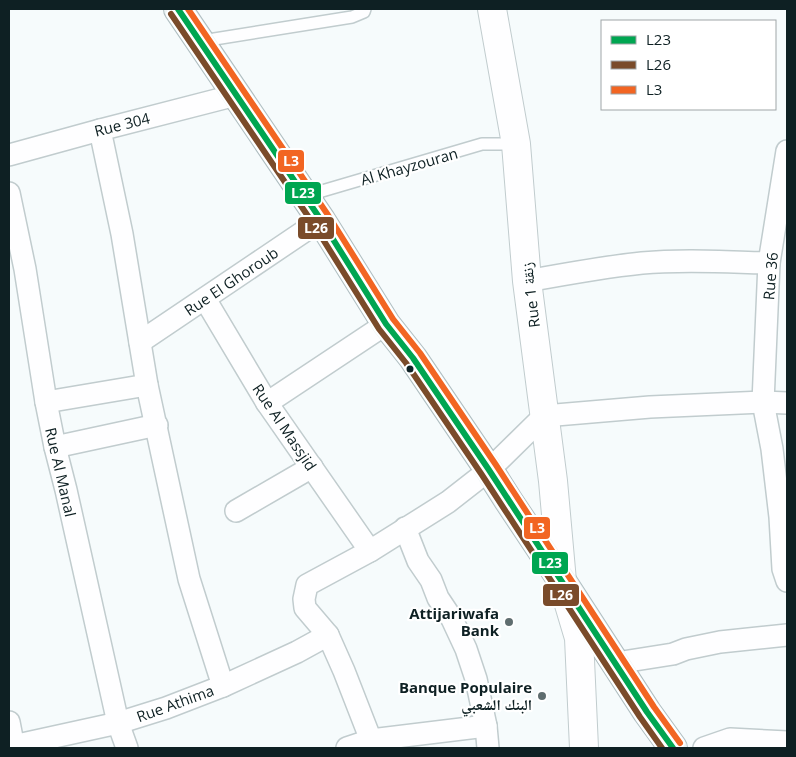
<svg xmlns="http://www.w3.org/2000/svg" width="796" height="757" font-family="'Open Sans','Noto Naskh Arabic',sans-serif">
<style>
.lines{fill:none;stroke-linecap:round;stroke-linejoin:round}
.lane-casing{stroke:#c1ccce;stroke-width:14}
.street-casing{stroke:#c1ccce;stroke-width:24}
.secondary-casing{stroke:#c1ccce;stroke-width:30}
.primary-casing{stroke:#b0bec1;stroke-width:30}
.lane{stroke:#fefeff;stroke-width:11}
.street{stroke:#fefeff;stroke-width:21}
.secondary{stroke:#fefeff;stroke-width:28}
.primary{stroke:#ecf4f5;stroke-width:28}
.bus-1-casing{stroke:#fff;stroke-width:10}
.bus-2-casing{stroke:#fff;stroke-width:10}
.bus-3-casing{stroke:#fff;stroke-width:10}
.bus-1{stroke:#00a651;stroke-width:6}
.bus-2{stroke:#7a4b2a;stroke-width:6}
.bus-3{stroke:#f26522;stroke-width:6}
.bus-dot{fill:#0e2023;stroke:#fff;stroke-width:2}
.poi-dot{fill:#5f6d6f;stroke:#fff;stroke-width:2}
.labels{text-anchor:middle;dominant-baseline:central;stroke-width:4.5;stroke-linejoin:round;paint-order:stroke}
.street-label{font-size:15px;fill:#0e2023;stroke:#fff}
.poi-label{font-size:15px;font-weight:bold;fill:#0e2023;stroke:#fff;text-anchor:end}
.line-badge{stroke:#fff;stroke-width:2}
.badge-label{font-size:14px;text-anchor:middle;font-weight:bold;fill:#fff}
</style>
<rect width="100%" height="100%" fill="#f6fbfc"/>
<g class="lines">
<g class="lane-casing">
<g id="lane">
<polyline points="202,41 352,17 364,12 365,9"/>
<polyline points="305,196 482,144 516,144"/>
</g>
</g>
<g class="street-casing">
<g id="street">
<polyline points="100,130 122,234 147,385 189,579 223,686"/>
<polyline points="787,151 769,263 763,402 772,449 780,517 783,569 787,581"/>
<polyline points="9,155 100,130 236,95"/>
<polyline points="9,193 25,269 46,402 55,447 66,490 118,723 127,748"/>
<path d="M527,281C565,274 603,267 642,263C684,259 727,262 769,263"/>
<polyline points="205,299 267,403 370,551"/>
<polyline points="140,342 321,220"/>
<polyline points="46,402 147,385"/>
<polyline points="267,403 386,324"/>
<polyline points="55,447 157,425"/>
<polyline points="236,511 312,467"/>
<polyline points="405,528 418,561 431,580 438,598 452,619 466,649 476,679 486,726 488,748"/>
<polyline points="616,663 673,654 686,649 720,642 787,635"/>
<polyline points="9,722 14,748"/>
<polyline points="13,746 118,723 166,708 223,686 297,652 328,635"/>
<polyline points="347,748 371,740 486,726"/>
<polyline points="374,748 344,671 328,635 305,608 304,599 307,585 370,551 448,502 489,470 544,416 650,407 763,402 787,403"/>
<polyline points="704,748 730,739 787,742"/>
</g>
</g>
<g class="secondary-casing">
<polyline id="secondary" points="492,9 516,144 527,281 553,481 562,581 579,638 584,748"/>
</g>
<g class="primary-casing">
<polyline id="primary" points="178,9 321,220 386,324 413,358 489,470 508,500 562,581 647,712 673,748"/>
</g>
<use href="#lane" class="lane"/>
<use href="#street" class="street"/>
<use href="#secondary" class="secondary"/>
<use href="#primary" class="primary"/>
<g class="bus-1-casing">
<polyline id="bus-1" points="178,9 321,220 386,324 413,358 489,470 647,712 673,748"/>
</g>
<g class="bus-2-casing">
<polyline id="bus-2" points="171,14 314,225 379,329 406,363 482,475 640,717 662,748"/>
</g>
<g class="bus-3-casing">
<polyline id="bus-3" points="188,9 328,215 393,319 420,353 496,465 654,707 680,743"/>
</g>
<use href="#bus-1" class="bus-1"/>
<use href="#bus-2" class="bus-2"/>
<use href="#bus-3" class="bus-3"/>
</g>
<circle class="bus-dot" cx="410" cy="369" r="4.5"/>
<g class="poi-dot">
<circle cx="509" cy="622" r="5"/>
<circle cx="542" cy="696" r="5"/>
</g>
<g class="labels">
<g class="street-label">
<text transform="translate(122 124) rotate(-14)">Rue 304</text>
<text transform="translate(409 166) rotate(-16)">Al Khayzouran</text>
<text transform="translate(770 276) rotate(-85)">Rue 36</text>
<text transform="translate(231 281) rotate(-34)">Rue El Ghoroub</text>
<text transform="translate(530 295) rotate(-97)">Rue 1 زنقة</text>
<text transform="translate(285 427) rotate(56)">Rue Al Massjid</text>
<text transform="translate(61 472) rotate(77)">Rue Al Manal</text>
<text transform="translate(175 703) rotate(-20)">Rue Athima</text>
</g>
<g class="poi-label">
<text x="499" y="613">Attijariwafa<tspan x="499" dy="17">Bank</tspan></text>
<text x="532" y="687">Banque Populaire<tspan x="532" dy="17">البنك الشعبي</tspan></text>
</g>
</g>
<g class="line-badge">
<rect x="277" y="149" width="28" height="24" rx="5" fill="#f26522"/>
<rect x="284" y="181" width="38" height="24" rx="5" fill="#00a651"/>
<rect x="297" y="216" width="38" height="24" rx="5" fill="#7a4b2a"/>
<rect x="523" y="516" width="28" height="24" rx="5" fill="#f26522"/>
<rect x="531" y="551" width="38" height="24" rx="5" fill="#00a651"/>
<rect x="542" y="583" width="38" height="24" rx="5" fill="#7a4b2a"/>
</g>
<g class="badge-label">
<text x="291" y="166">L3</text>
<text x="303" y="198">L23</text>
<text x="316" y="233">L26</text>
<text x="537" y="533">L3</text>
<text x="550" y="568">L23</text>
<text x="561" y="600">L26</text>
</g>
<rect width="796" height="757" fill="none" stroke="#0e2023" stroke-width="20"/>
<rect x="601" y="20" width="175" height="90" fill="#ffffff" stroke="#9fa6a7"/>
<rect x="611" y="36" width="25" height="8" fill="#00a651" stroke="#9fa6a7"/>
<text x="646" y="45" font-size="15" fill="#0e2023">L23</text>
<rect x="611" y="61" width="25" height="8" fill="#7a4b2a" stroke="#9fa6a7"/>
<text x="646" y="70" font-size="15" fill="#0e2023">L26</text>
<rect x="611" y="86" width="25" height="8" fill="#f26522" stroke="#9fa6a7"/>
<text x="646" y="95" font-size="15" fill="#0e2023">L3</text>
</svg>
